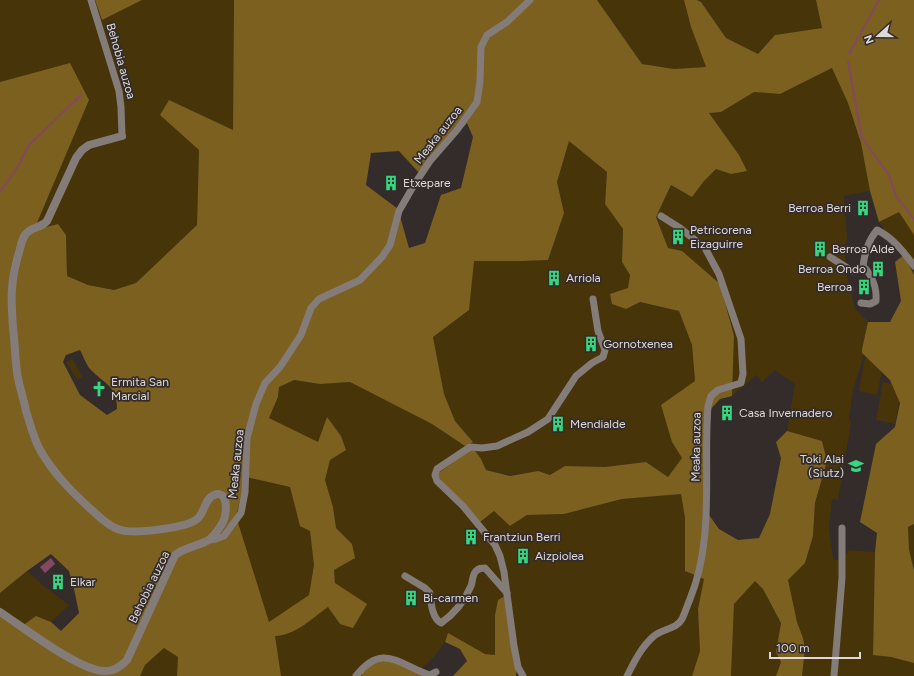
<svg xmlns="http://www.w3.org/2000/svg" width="914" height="676" font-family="Figtree,sans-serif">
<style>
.green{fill:#473509}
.forest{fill:#7b6020;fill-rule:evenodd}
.water{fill:#844862}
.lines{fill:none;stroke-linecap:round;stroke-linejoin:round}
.stream{stroke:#844862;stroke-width:2}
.minor{stroke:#847c79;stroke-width:7}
.tertiary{stroke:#847c79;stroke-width:8}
.labels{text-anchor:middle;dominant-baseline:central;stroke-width:3.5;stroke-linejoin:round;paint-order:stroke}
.street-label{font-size:12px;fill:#dfdad9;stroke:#332c2a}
.poi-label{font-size:12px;fill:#dfdad9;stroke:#332c2a;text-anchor:start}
</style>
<rect width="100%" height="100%" fill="#332c2a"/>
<g class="green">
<polygon points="0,0 95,0 102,20 142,0 234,0 233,131 169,100 161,115 199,150 197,225 136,283 114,290 88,285 67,276 66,235 58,224 34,230 89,100 70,63 0,82"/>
<polygon points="597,0 684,0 691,27 706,67 674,69 642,64"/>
<polygon points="697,0 816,0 822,28 775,35 758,54 726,38 701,2"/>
<polygon points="832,68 848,103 861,143 870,191 844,196 847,238 845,252 846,271 855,309 868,322 862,349 863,358 853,390 849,419 851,423 838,500 832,499 829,528 833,559 842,562 849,550 875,552 873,655 891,657 914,663 914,676 802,676 805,649 803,638 797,622 787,580 805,563 813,536 815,503 827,461 822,441 787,431 795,384 775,370 761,383 761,380 756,375 732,396 734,336 682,251 668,248 656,217 671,185 692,197 704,181 716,169 731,174 739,155 709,113 721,112 754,92 780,94"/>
<path d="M569,140L607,172L605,204L623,229L622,262L630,275L628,289L610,294L626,309L640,302L679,311L692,345L695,381L672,442L682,458L668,477L646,462L605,467L565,466L550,475L538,471L511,475L486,470L481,459L480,522L494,511L510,526L527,515L564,514L622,499L681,494L685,518V571L704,579L698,609L700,651L692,676H524L495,615V655L485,654L448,634C443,648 432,660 420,669L361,673L362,676H281L274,636L328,607L340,624L334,570L352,544L336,528L333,507L325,480L330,460L327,418L318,443L269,418L278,397L279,387L293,380L320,384L350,382L432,424L465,446L473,442L455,421L444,394L433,337L469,310L473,261H522L548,260L564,213L557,182Z"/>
<polygon points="899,211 914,234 914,275 904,255 879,222"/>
<polygon points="865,358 884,360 877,395 859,391"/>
<polygon points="73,359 82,377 77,380 66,362"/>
<polygon points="883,382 902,386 895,424 876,420"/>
<polygon points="246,477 290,487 300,525 310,531 314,565 309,595 269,622 236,516"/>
<polygon points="914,524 914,571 909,549 908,527"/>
<polygon points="27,571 45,587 69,605 51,622 44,620 22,626 0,612 0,593"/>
<polygon points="755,580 763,589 781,623 776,652 781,662 776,676 731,676 734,603"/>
<polygon points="164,648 178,657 177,676 140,676 145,665"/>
</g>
<g class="forest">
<polygon points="95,0 142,0 102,20"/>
<path d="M234,0H597L642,64L674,69L706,67L691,27L684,0H697L701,2L726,38L758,54L775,35L822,28L816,0H914V235L899,212L879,222L870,191L861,143L848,103L832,68L780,94L754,92L721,112L709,113L739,155L747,171L731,174L716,169L704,181L692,197L671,185L656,217L668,248L682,251L720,284L734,336L732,396L720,399L710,410L707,512L719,529L738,540L759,538L770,514L781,458L776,442L787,431L822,441L827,461L815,503L813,536L805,563L788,580L797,622L803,638L805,649L802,676H776L781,662L776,652L781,623L763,589L755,581L734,604L731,676H692L700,651L698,609L704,579L685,571V518L681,494L622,499L564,514L527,515L510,526L494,511L480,522L443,484L437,474L473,448L481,459L486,470L510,476L538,471L550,475L565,466L605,467L646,462L668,477L682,458L672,442L661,405L695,381L692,345L679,311L640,302L626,309L612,304L610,294L628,288L630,275L622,262L623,229L605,204L607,172L569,141L557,182L564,213L548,260L522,261H474L469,310L433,337L444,394L455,421L473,442L465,446L432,424L350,382L320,384L294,380L279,387L278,397L269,418L318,442L327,417L341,436L346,450L330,460L325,480L333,507L336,528L352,544L355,558L334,570L335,583L367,604L353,628L340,624L328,607C311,619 296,635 275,636L281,676H177L178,657L164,648L145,665L140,676H0V612L22,626L36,616L51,622L61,631L79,613L74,589L69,571L51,554L27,571L0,593V82L70,63L89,100L34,230L58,224L66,235L67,276L88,285L114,290L136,283L197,225L199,150L160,115L169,100L233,130ZM467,123L473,137L461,188L441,195L425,243L409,248L398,209L366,185L371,153L399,151L420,174ZM80,350C83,356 86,364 90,369C105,385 117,385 117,409L107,415L80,395L63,362L66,355ZM246,477L290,487L300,526L310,531L314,565L309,595L269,622L236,516Z"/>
<polygon points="904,255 914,275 914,524 908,527 909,549 914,571 914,663 891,657 873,655 875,552 877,533 860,522 876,444 895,427 900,403 890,380 862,353 862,349 868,322 890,322 901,301 895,262"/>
<polygon points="505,596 517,668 516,676 453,676 467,661 460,649 445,642 448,633 485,654 495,655 495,615 498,600"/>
<polygon points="392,660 423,676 362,676 361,673 372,663"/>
</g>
<polygon class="water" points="51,558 55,564 45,573 40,567"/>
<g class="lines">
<g class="stream">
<polyline points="849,54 879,0"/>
<polyline points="848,62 862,138 889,175 896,196 914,219"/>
<polyline points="0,192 17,168 29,145 81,95"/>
</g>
<g class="minor">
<polyline points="91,0 119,91 121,107 122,136"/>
<path d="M830,257L852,271L859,269L863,266C865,252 868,241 877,230C893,238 904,252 914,266"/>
<path d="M861,303L870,304L876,301C877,288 872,275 863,266"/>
<polyline points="210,540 216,539 224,536 241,513 245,492 247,438 256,404 265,383 280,367 301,335 311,308 319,299 360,280 382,257 390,245 399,211 414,185 430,161 457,130 477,102 480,81 481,47 487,35 507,22 530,0"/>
<path d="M405,576L425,588L430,593C431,603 432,618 441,623C454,614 465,600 471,586C473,581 472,575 476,571C479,568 481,568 485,568L507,593"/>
<path d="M356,676C383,641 400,666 430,675L436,672"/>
<polyline points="523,676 518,667 514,646 504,572 500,556 495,545 463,506 437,481 435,475 437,469 470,447 482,448 497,446 528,432 548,419 576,376 592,363 603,357 605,350 598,331 593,299"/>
<path d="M627,676C634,662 642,646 654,636C663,628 676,630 682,619C685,613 687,606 690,599C715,538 703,470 708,406L711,396L718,390L741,383L743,374L741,339L719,274L705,248L680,228L661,216"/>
<polyline points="834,676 842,578 842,528"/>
</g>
<path class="tertiary" d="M0,612C23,627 82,673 106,671C115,671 121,666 127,660L175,555C186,547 194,547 205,542C213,539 219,529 223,522C227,514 229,489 214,495C204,499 205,513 197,519C187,528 134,534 121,530C114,529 108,524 103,520C78,498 55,477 39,448C33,436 30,423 26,411C24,400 20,389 18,378C15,362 15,344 13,327C12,314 11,301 12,288C13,275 16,262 20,249C21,245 22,239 25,235C31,226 40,229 47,221L76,158L82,150L89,145L122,136"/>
</g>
<defs>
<g id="building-bare" transform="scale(1.2)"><path d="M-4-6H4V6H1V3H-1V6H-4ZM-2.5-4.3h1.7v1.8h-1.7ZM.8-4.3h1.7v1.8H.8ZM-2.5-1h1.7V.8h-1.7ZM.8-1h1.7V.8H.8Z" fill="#35d881" stroke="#332c2a" stroke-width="2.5" paint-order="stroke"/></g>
<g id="church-bare" transform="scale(1.2)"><path d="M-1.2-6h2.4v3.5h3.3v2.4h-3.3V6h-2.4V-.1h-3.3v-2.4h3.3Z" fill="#35d881" stroke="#332c2a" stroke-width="2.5" paint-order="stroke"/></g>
<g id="school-bare" transform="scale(1.2)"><path d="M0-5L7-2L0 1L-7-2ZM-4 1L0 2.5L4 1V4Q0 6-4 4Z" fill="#35d881" stroke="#332c2a" stroke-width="2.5" paint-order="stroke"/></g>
</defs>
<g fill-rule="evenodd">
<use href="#building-bare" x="391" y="183"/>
<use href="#building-bare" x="863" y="208"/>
<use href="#building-bare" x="678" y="237"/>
<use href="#building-bare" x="820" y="249"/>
<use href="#building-bare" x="878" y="269"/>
<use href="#building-bare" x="554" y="278"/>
<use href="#building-bare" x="864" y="287"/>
<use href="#building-bare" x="591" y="344"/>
<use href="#church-bare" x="99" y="389"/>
<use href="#building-bare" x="727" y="413"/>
<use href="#building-bare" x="558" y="424"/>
<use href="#school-bare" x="856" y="466"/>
<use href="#building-bare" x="471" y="537"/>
<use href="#building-bare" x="523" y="556"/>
<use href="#building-bare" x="58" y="582"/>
<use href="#building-bare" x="411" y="598"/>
</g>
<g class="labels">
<g class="street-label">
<text transform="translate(121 61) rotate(74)">Behobia auzoa</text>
<text transform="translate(438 135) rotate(-52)">Meaka auzoa</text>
<text transform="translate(696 447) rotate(-89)">Meaka auzoa</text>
<text transform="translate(236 464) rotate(-84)">Meaka auzoa</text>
<text transform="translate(149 587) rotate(-64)">Behobia auzoa</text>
</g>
<g class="poi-label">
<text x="403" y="183">Etxepare</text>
<text x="851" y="208" text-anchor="end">Berroa Berri</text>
<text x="690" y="230">Petricorena<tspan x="690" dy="14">Eizaguirre</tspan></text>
<text x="832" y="249">Berroa Alde</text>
<text x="866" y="269" text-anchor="end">Berroa Ondo</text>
<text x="566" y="278">Arriola</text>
<text x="852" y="287" text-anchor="end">Berroa</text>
<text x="603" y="344">Gornotxenea</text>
<text x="111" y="382">Ermita San<tspan x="111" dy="14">Marcial</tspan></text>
<text x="739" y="413">Casa Invernadero</text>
<text x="570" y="424">Mendialde</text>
<text x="844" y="459" text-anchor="end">Toki Alai<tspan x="844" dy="14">(Siutz)</tspan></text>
<text x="483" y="537">Frantziun Berri</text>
<text x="535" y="556">Aizpiolea</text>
<text x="70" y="582">Elkar</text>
<text x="423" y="598">Bi-carmen</text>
</g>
</g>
<g transform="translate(878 36) rotate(249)" stroke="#332c2a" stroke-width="3" paint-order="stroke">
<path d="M0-3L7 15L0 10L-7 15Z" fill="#dfdad9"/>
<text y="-6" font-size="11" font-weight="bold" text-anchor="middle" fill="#dfdad9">N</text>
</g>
<path d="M770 652v6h90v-6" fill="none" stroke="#dfdad9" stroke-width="2"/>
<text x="776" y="652" font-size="12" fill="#dfdad9" stroke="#332c2a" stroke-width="3" paint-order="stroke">100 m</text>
</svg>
